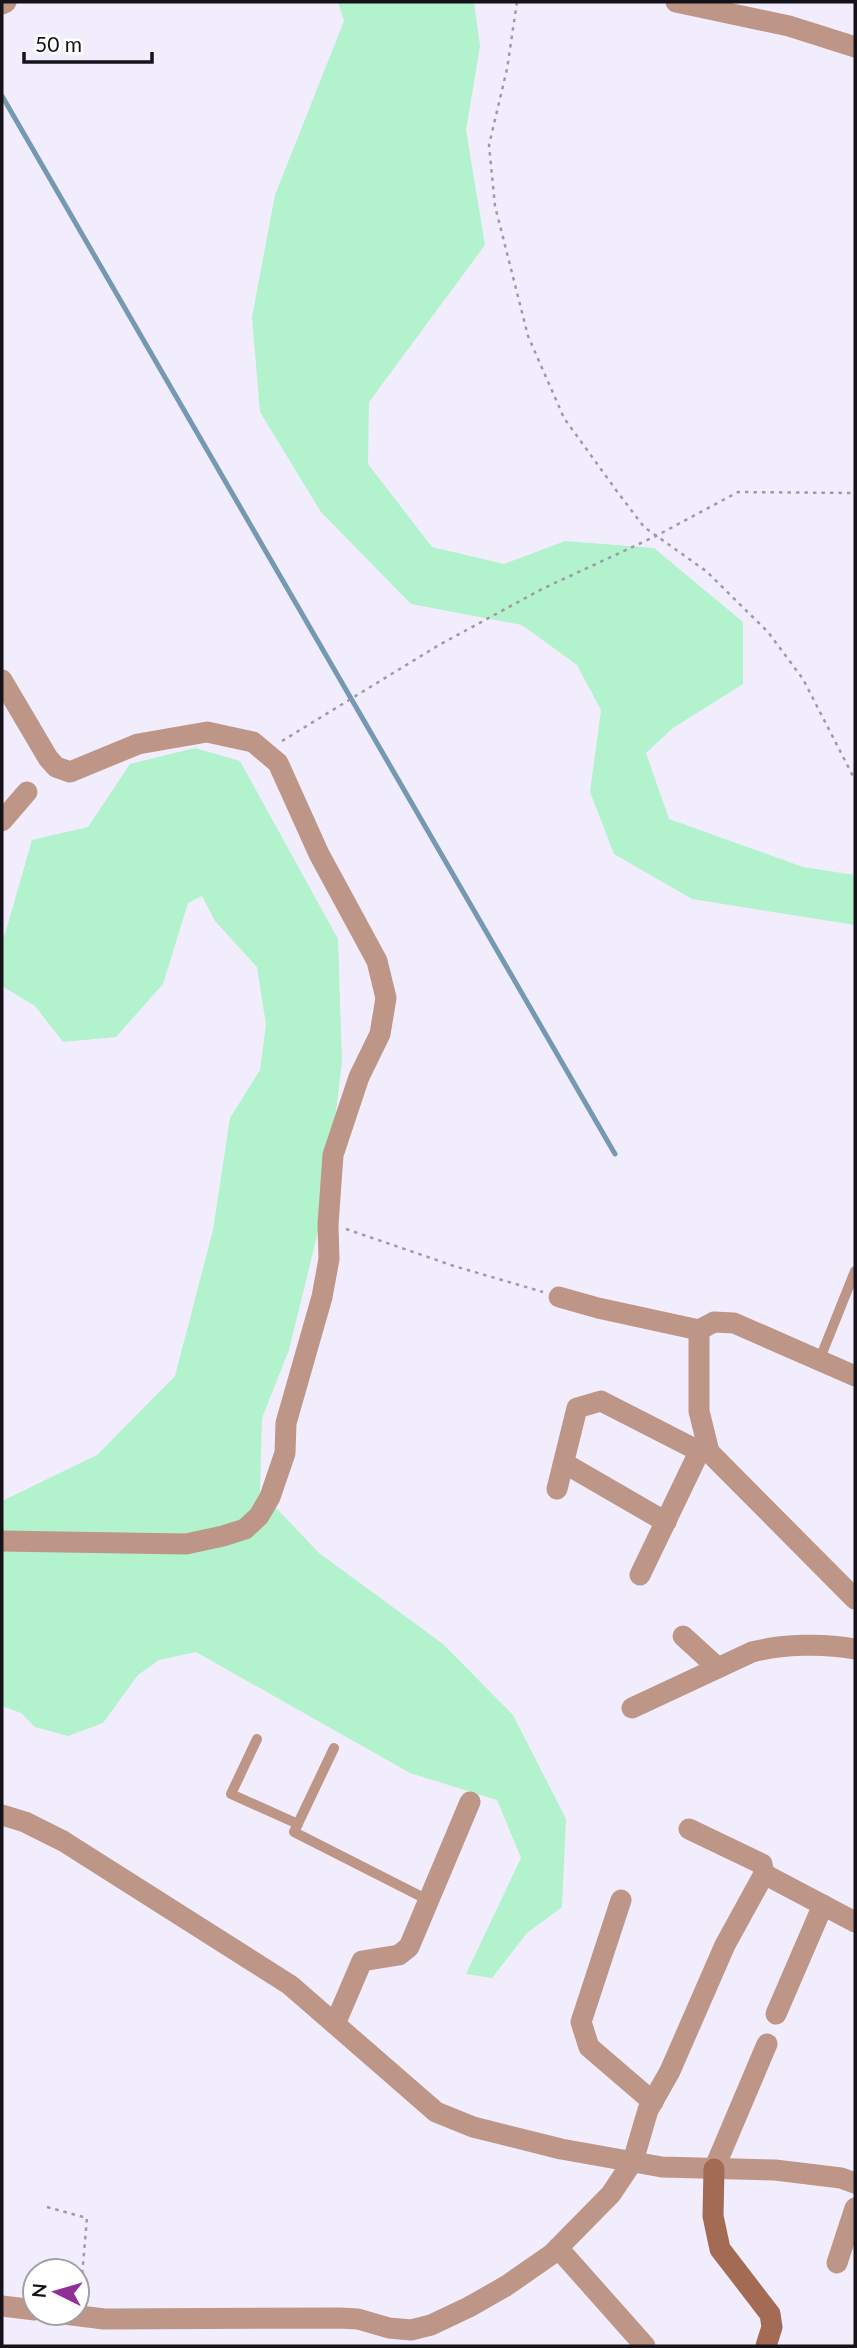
<svg xmlns="http://www.w3.org/2000/svg" width="857" height="2348" font-family="Lato,sans-serif">
<style>
.green{fill:#b2f2cc}
.lines{fill:none;stroke-linecap:round;stroke-linejoin:round}
.stream{stroke:#7599b2;stroke-width:5}
.path{stroke:#9e9aa7;stroke-width:2.5;stroke-dasharray:3.5 5;stroke-linecap:butt}
.lane{stroke:#be9687;stroke-width:10}
.street{stroke:#be9687;stroke-width:21}
.secondary{stroke:#a36a54;stroke-width:21}
</style>
<rect width="100%" height="100%" fill="#f2edfd"/>
<g class="green">
<polygon points="338,2 474,2 480,46 466,130 485,245 369,402 368,464 432,547 504,564 565,541 654,548 743,622 743,684 673,728 646,753 669,819 803,867 855,875 855,925 692,899 614,854 590,792 601,710 577,665 522,625 411,604 321,512 260,412 252,317 275,195 344,21"/>
<polygon points="195,748 240,761 338,939 342,1061 326,1199 289,1350 262,1418 260,1491 319,1553 443,1644 513,1715 566,1819 562,1907 527,1933 492,1978 466,1974 521,1858 497,1800 410,1773 196,1652 159,1660 138,1675 103,1723 68,1736 35,1727 21,1713 2,1706 2,1501 97,1455 175,1376 213,1230 230,1118 260,1070 266,1025 257,967 215,921 202,896 188,903 163,984 116,1037 63,1042 35,1006 2,986 2,940 5,934 32,840 88,827 130,764"/>
</g>
<g class="lines">
<polyline class="stream" points="2,96 615,1154"/>
<g class="path">
<polyline points="517,2 507,69 489,145 495,206 528,336 564,418 616,490 644,527 706,571 768,632 803,679 855,780"/>
<polyline points="282,741 439,645 542,589 656,536 738,492 855,493"/>
<polyline points="346,1229 454,1266 543,1292"/>
<polyline points="47,2207 87,2218 80,2299"/>
</g>
<g class="lane">
<polyline points="819,1361 855,1271"/>
<polyline points="257,1739 231,1794 298,1824"/>
<polyline points="334,1748 294,1832 428,1900"/>
</g>
<g class="street">
<polyline points="676,2 789,26 855,47"/>
<polyline points="2,4 6,2"/>
<polyline points="2,680 48,758 56,767 70,772 138,744 207,732 253,742 278,763 319,854 377,961 386,998 380,1034 359,1077 333,1155 328,1225 329,1259 322,1297 286,1423 285,1453 270,1497 259,1516 245,1529 223,1536 186,1544 2,1541"/>
<polyline points="2,821 27,792"/>
<polyline points="559,1297 598,1308 699,1330"/>
<polyline points="709,1452 699,1411 699,1330 714,1322 734,1323 855,1376"/>
<polyline points="564,1463 666,1522"/>
<polyline points="557,1489 577,1408 601,1401 691,1447 709,1452 855,1599"/>
<polyline points="640,1575 700,1450"/>
<polyline points="683,1636 718,1668"/>
<path d="M632,1708L752,1652C783,1644 823,1643 855,1649"/>
<polyline points="2,1815 25,1822 63,1841 290,1985 436,2112 473,2127 561,2149 662,2167 775,2170 841,2178 855,2183"/>
<polyline points="689,1829 762,1864 764,1874"/>
<polyline points="621,1900 581,2022 589,2047 653,2102"/>
<polyline points="776,2014 823,1905"/>
<polyline points="335,2024 362,1961 399,1955 409,1947 470,1802"/>
<polyline points="714,2169 767,2044"/>
<polyline points="558,2248 645,2346"/>
<polyline points="837,2263 855,2208"/>
<polyline points="2,2306 35,2310"/>
<polyline points="56,2313 104,2319 340,2318 358,2319 389,2328 411,2330 431,2325 469,2307 506,2286 552,2254 611,2194 633,2161 648,2110 670,2071 725,1945 764,1874 855,1922"/>
</g>
<polyline class="secondary" points="714,2169 713,2216 720,2249 770,2314 772,2327 766,2346"/>
</g>
<rect width="857" height="2348" fill="none" stroke="#151319" stroke-width="7"/>
<g transform="translate(56 2292) rotate(275)"><circle r="33" fill="#ffffff" stroke="#a1a1a3" stroke-width="2"/>
<path d="M0-5L12 26L0 18L-12 26Z" fill="#902f97"/>
<text y="-10" font-size="19" font-weight="bold" text-anchor="middle" fill="#151319">N</text>
</g>
<path d="M24 52v10h128v-10" fill="none" stroke="#151319" stroke-width="3.5"/>
<text x="35" y="52" font-size="21" fill="#151319" stroke="#ffffff" stroke-width="5" paint-order="stroke">50 m</text>
</svg>
